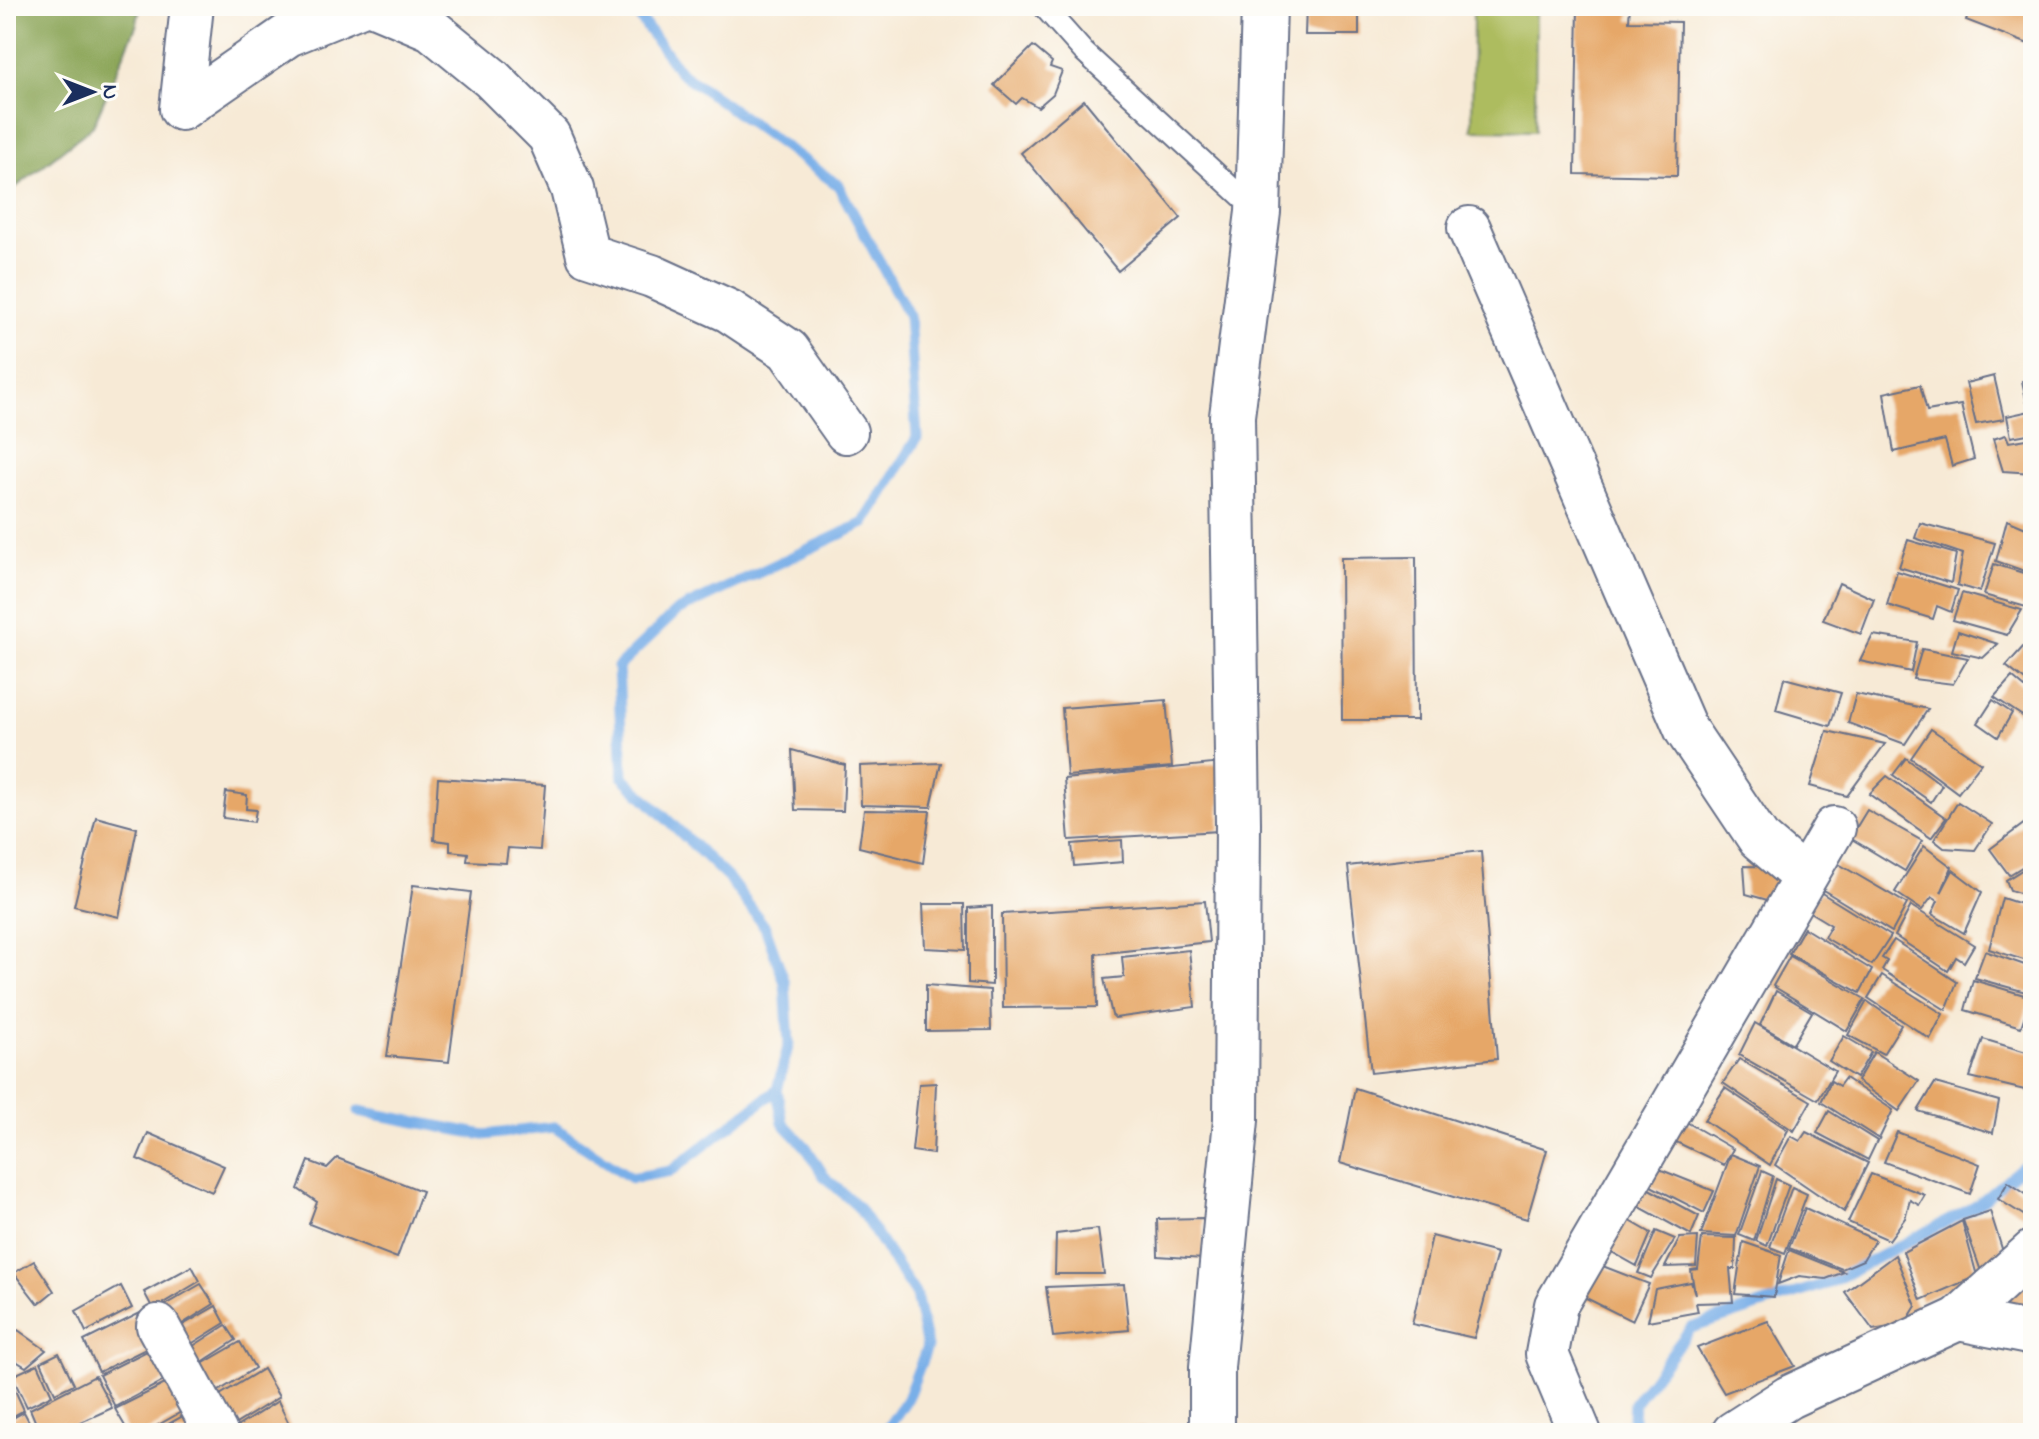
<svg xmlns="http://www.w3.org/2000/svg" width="2039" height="1439" font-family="'Indie Flower',sans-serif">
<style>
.green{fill:#adbc5f;stroke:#64765e;stroke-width:2}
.forest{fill:#8aa456;stroke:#526a5a;stroke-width:2}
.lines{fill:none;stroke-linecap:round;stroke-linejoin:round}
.stream{stroke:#79afe8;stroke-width:11}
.building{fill:#e6a768}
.service-casing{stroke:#687088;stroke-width:24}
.minor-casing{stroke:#687088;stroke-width:46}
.tertiary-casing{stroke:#687088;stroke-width:48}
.service{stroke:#fff;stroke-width:20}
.minor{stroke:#fff;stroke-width:42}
.tertiary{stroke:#fff;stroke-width:44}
</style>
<rect width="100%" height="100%" fill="#fdfcf7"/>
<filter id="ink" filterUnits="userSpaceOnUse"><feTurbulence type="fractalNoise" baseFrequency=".0125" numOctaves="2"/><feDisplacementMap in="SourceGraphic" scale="16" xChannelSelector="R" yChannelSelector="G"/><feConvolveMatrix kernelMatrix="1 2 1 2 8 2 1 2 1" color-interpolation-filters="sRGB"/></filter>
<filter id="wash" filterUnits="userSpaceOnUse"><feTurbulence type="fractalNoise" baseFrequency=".006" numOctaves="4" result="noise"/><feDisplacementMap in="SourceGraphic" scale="32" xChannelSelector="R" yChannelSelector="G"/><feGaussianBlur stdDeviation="1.8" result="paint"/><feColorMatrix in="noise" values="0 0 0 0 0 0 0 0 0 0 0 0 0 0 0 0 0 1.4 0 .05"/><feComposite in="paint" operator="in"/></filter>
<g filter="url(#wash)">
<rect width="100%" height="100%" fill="#f7ead6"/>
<polygon class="green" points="1473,11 1536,11 1535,131 1472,130"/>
<polygon class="forest" points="6,6 140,6 137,24 93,126 6,195"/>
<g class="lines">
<g class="stream">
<polyline points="631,6 680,72 838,185 909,316 917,438 864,523 677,611 618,667 623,777 729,879 765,927 785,983 789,1043 777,1090 783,1123 806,1147 824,1176 858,1207 916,1295 927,1347 907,1399 884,1433"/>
<polyline points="359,1111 484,1135 554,1127 631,1178 671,1171 777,1090"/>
<polyline points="1632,1433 1634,1403 1691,1328 1831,1282 1976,1206 2033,1158"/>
</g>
</g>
<g id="blocks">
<g class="building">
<polygon points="1306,6 1359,6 1359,35 1305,35"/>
<polygon points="1578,6 1630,6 1629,21 1680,22 1677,176 1575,174"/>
<polygon points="1971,6 2026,6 2025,9 2033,12 2031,45 1966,20"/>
<polygon points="1033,46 1052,62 1050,67 1062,71 1053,94 1038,107 1022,98 1016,104 994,85"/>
<polygon points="1084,100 1181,218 1118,271 1021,153"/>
<polygon points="1994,376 2004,419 1976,424 1966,383"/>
<polygon points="2033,378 2033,408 2028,408 2022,381"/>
<polygon points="1920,385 1927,411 1961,405 1974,459 1952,466 1945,440 1894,452 1884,393"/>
<polygon points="2030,411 2033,433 2011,437 2007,416"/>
<polygon points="2006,435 2009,442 2033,438 2033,473 2003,471 1993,439"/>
<polygon points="2007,520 2033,531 2033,574 1996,561"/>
<polygon points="1920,523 1995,543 1980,592 1957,585 1963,554 1915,538"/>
<polygon points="1908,540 1956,554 1951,583 1899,567"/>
<polygon points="1416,557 1417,720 1342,720 1341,558"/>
<polygon points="1994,564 2033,576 2033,609 1984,595"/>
<polygon points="1897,571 1958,590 1951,612 1937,606 1933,619 1887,605"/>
<polygon points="1839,583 1874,599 1861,634 1823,620"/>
<polygon points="1962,593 2022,610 2007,635 1953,620"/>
<polygon points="1958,631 1998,644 1983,658 1952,651"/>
<polygon points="1873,635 1917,642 1911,672 1860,661"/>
<polygon points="2024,646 2033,654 2033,687 2006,666"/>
<polygon points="1922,649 1968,658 1953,684 1913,679"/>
<polygon points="2012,677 2033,695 2030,721 1994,697"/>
<polygon points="1784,678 1841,693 1830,726 1776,710"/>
<polygon points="1856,694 1928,709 1905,744 1848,723"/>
<polygon points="1166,700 1172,767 1067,776 1062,708"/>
<polygon points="1993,700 2012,713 1998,737 1978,723"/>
<polygon points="1931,729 1981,763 1958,793 1911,758"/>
<polygon points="1827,731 1885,744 1847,796 1810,786"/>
<polygon points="792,750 845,765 843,811 795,810"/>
<polygon points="1906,758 1942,785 1931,802 1893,775"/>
<polygon points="941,763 931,807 861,805 860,766"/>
<polygon points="1222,763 1219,831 1069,840 1064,779"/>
<polygon points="1887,776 1946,818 1931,838 1869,794"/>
<polygon points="438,778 545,785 540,850 508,848 506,863 467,861 468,853 450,851 450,842 434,840"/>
<polygon points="226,792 247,795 246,809 256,810 254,822 223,818"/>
<polygon points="1958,802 1992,824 1975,850 1944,848 1934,840"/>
<polygon points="864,810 930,811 923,863 859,847"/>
<polygon points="1867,810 1922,841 1905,871 1850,838"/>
<polygon points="96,817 137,828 119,917 74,906"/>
<polygon points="2033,817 2033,860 2009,875 1990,849"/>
<polygon points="1122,840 1123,862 1074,866 1072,844"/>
<polygon points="1924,846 1952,867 1941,893 1953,870 1982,892 1964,933 1932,914 1938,901 1932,897 1922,910 1895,892"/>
<polygon points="1481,851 1497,1059 1371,1073 1348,866"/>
<polygon points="1837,863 1907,904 1892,932 1823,890"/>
<polygon points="2033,863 2033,893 2028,896 2010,890 2006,880"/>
<polygon points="1744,866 1783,867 1778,903 1746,894"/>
<polygon points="413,885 471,892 449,1062 387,1056"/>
<polygon points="1820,892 1891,936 1872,965 1824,937 1831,925 1808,911"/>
<polygon points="2002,898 2033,908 2033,963 1989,949"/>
<polygon points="1205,901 1209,942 1096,954 1097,1007 1003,1008 1002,914"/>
<polygon points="923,904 964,904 965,950 925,948"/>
<polygon points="992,906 992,985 968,983 968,908"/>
<polygon points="1911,906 1974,945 1964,962 1956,957 1948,971 1895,936"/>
<polygon points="1804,928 1872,970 1860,993 1789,954"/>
<polygon points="1894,940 1957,982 1946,1010 1882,970 1887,961 1882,958"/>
<polygon points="1189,950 1195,1007 1115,1018 1112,1015 1104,979 1124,977 1122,957"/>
<polygon points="1985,951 2033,968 2033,994 1975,978"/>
<polygon points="1790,956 1865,999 1847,1031 1773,986"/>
<polygon points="1882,975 1943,1014 1930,1039 1868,998"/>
<polygon points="1973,980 2031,997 2021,1027 1965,1010"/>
<polygon points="926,985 990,990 991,1030 926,1031"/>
<polygon points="1776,991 1812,1012 1793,1044 1760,1025"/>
<polygon points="1867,1001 1901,1025 1883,1054 1848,1035"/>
<polygon points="1755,1023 1835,1071 1818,1100 1739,1055"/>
<polygon points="1844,1036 1871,1052 1856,1078 1829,1061"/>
<polygon points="1983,1039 2033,1054 2033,1092 1970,1077"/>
<polygon points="1874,1052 1919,1081 1899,1111 1857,1081"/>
<polygon points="1739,1059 1811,1101 1794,1131 1723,1083"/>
<polygon points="1845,1078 1893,1110 1879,1139 1821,1102 1831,1081 1839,1086"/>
<polygon points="936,1083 933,1154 912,1151 919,1084"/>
<polygon points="1935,1083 1999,1101 1993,1133 1918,1111"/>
<polygon points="1355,1088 1547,1150 1527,1219 1340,1163"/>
<polygon points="1725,1088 1788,1130 1770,1165 1704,1120"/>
<polygon points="1829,1111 1877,1141 1868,1160 1817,1133"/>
<polygon points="1683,1120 1733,1149 1724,1165 1670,1139"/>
<polygon points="1806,1132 1868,1163 1844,1212 1775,1165 1791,1136 1800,1141"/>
<polygon points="1897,1132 1980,1164 1970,1194 1884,1162"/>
<polygon points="148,1133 224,1166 212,1192 137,1159"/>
<polygon points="1731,1154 1760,1166 1736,1236 1701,1234"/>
<polygon points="337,1158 422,1191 397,1258 309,1224 317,1202 298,1189 309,1161 327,1168"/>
<polygon points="1654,1167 1714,1191 1704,1213 1645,1183"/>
<polygon points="1762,1171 1773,1176 1754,1241 1739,1235"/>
<polygon points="1871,1174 1925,1195 1919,1205 1910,1200 1905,1218 1889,1240 1848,1222"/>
<polygon points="1776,1179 1789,1185 1767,1246 1756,1241"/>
<polygon points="2008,1182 2033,1199 2033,1221 1998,1199"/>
<polygon points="1638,1183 1699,1216 1691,1235 1627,1200"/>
<polygon points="1792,1187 1807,1194 1785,1253 1770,1247"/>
<polygon points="1805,1208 1875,1240 1863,1260 1842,1269 1789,1248"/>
<polygon points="1990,1211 2004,1255 1982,1274 1963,1220"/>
<polygon points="1618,1214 1651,1233 1637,1266 1603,1247"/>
<polygon points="1203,1218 1204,1259 1158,1256 1157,1219"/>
<polygon points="1962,1221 1977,1276 1921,1300 1903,1252"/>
<polygon points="1098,1229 1104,1274 1055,1274 1056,1234"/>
<polygon points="1656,1231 1675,1239 1651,1278 1638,1273"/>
<polygon points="1432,1236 1497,1253 1474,1338 1412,1324"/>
<polygon points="1698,1237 1696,1266 1665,1267 1680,1238"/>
<polygon points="1702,1237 1736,1238 1735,1269 1730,1269 1733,1302 1696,1303 1698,1312 1648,1321 1655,1289 1691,1282 1695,1294 1691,1270 1698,1269"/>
<polygon points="1743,1242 1781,1255 1774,1297 1735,1294"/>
<polygon points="1789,1250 1844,1272 1826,1279 1799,1276 1778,1284"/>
<polygon points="1895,1255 1916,1306 1905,1324 1873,1330 1845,1292"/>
<polygon points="34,1261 54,1291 38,1304 14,1273"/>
<polygon points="1600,1265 1649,1284 1632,1321 1582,1296"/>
<polygon points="192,1266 200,1281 153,1309 144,1292"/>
<polygon points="2033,1271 2033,1312 1993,1306"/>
<polygon points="201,1284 214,1304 171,1331 156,1310"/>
<polygon points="1124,1284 1129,1330 1053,1337 1046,1287"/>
<polygon points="121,1286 132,1308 86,1332 76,1311"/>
<polygon points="216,1306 225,1323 183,1349 171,1332"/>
<polygon points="140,1313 156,1344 99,1372 84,1341"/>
<polygon points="1768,1321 1795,1366 1724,1393 1697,1348"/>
<polygon points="226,1325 236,1340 196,1366 187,1350"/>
<polygon points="18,1330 46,1350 26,1367 6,1355 6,1342"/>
<polygon points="240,1342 255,1368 211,1396 197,1367"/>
<polygon points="157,1346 173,1376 115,1407 99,1375"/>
<polygon points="59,1353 74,1384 55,1393 41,1362"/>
<polygon points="38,1364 52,1395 27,1407 12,1376"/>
<polygon points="263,1369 279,1397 228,1429 210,1401"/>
<polygon points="95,1376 112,1408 57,1433 40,1433 30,1409"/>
<polygon points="9,1377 24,1410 6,1420 6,1378"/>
<polygon points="173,1380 188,1408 144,1433 129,1433 115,1409"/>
<polygon points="278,1401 291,1428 283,1433 227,1433"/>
<polygon points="24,1412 35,1433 6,1433 6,1422"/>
<polygon points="190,1412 201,1433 152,1433"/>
<polygon points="1072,1424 1146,1428 1146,1433 1072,1433"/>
<polygon points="84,1425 89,1433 65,1433"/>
<polygon points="1149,1428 1178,1431 1178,1433 1149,1433"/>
</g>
</g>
</g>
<g filter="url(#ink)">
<use href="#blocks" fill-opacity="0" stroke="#687088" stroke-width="2"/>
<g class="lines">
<g class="service-casing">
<polyline id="service" points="1043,6 1083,51 1255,209"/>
</g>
<g class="minor-casing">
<g id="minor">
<polyline points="192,6 181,109 288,35 359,6"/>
<polyline points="376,6 431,29 491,78 549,136 572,189 588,255 652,276 729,311 788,350 846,432"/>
<polyline points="1469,228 1686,730 1759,839 1804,877"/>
<polyline points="1958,1319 2033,1334"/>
<polyline points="158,1326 216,1433"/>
<polyline points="1580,1433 1547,1354 1556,1305 1834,828"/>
<polyline points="1733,1433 1789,1397 1958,1319 2033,1251"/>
</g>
</g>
<g class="tertiary-casing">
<polyline id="tertiary" points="1212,1433 1212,1367 1236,1120 1238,823 1232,416 1258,212 1264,6"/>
</g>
<use href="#service" class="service"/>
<use href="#minor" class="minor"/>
<use href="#tertiary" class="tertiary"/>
</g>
</g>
<rect width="2039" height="1439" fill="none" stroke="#fdfcf7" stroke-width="32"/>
<g transform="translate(92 92) rotate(90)" stroke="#fdfcf7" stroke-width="6" paint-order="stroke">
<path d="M0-6L14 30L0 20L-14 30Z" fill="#1b2f5e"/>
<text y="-12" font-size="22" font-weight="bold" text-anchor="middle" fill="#1b2f5e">N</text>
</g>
</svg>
